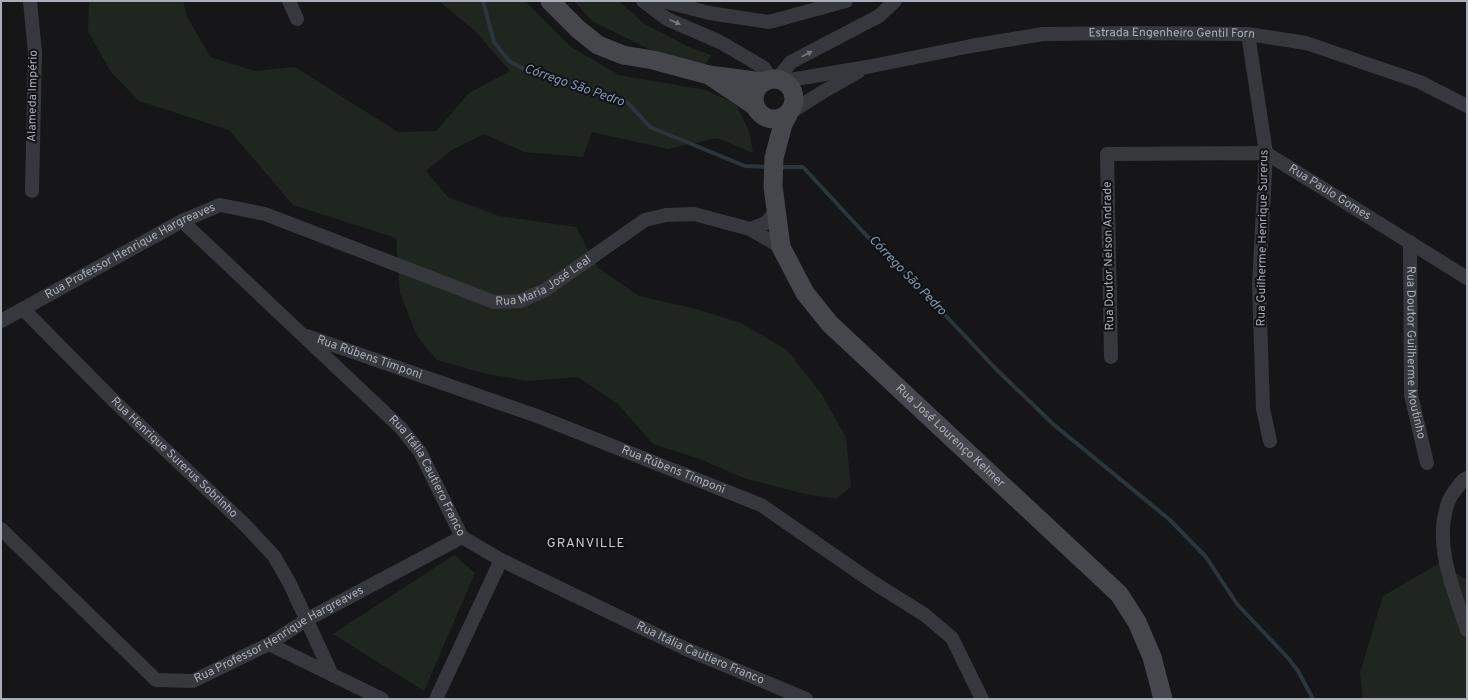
<svg xmlns="http://www.w3.org/2000/svg" width="1468" height="700" font-family="Overpass,sans-serif">
<style>
.green{fill:#1e261f}
.lines{fill:none;stroke-linecap:round;stroke-linejoin:round}
.stream{stroke:#2c353c;stroke-width:4}
.minor{stroke:#37383d;stroke-width:14}
.secondary{stroke:#45474d;stroke-width:19}
.oneway{fill:#757881}
.labels{text-anchor:middle;dominant-baseline:central;stroke-width:4;stroke-linejoin:round;paint-order:stroke}
.street-label{font-size:12px;fill:#a8adb8;stroke:#111113}
.water-label{font-size:13px;font-style:italic;fill:#7f9bb3;stroke:#111113}
.neighbourhood-label{font-size:13px;letter-spacing:1px;fill:#c9ccd4;stroke:#111113}
</style>
<rect width="100%" height="100%" fill="#161618"/>
<g class="green">
<polygon points="89,1 183,1 187,16 210,57 255,71 295,67 398,132 436,131 469,93 510,71 475,31 439,1 525,1 571,47 619,75 705,90 736,104 749,131 753,153 717,138 668,149 592,132 583,157 524,152 484,134 452,150 426,171 448,197 499,216 576,227 598,268 639,296 696,309 741,323 787,350 823,396 846,438 851,487 836,499 801,493 746,479 700,459 653,444 618,404 578,377 528,381 487,374 437,360 417,336 400,293 396,238 293,205 229,130 139,101 111,72 88,32"/>
<polygon points="574,1 619,1 643,23 689,47 711,55 705,66 655,52 592,21"/>
<polygon points="454,555 475,573 424,691 333,634"/>
<polygon points="1438,564 1447,568 1467,580 1467,699 1363,699 1360,673 1383,596"/>
</g>
<g class="lines">
<g class="stream">
<polyline points="483,1 494,42 509,61 528,71 627,102 650,127 745,166 769,167"/>
<polyline points="779,167 803,167 864,233 913,281 996,369 1053,424 1170,520 1206,557 1237,604 1288,658 1298,671 1313,699"/>
</g>
<g class="minor">
<polyline points="30,1 35,53 32,191"/>
<polyline points="289,1 297,19"/>
<polyline points="643,1 667,19 720,42 751,60 764,68 771,79"/>
<polyline points="663,1 709,13 769,22 846,1"/>
<polyline points="1248,34 1266,153 1259,285 1263,409 1270,441"/>
<polyline points="777,79 791,62 879,16 895,1"/>
<path id="s1" d="M784,81L867,67L971,46L1043,34L1135,33L1248,34L1306,43L1420,82L1467,106"/>
<polyline points="791,112 821,93 858,72"/>
<path id="s2" d="M182,221L401,428L420,452L462,537L501,560L686,649L806,699"/>
<polyline points="750,229 766,223 776,211"/>
<path id="s3" d="M1410,242L1411,395L1427,463"/>
<path id="s4" d="M23,309L116,403L244,524L274,556L290,584L332,675"/>
<path id="s5" d="M1,321L182,221L220,205L265,214L494,302L520,301L545,290L645,220L666,215L694,214L750,229L781,247"/>
<path id="s6" d="M307,336L537,416L761,505L874,583L925,615L952,638L982,699"/>
<path id="s7" d="M1111,357L1107,154L1266,153L1467,278"/>
<path d="M1467,478L1463,480C1458,487 1450,495 1448,503C1433,545 1454,590 1467,630"/>
<path id="s8" d="M1,529L156,680L193,681L269,644L306,620L462,537"/>
<polyline points="269,644 382,699"/>
<polyline points="436,699 501,560"/>
</g>
<g class="secondary">
<polyline points="550,1 578,29 598,45 623,55 653,60 709,75 764,82"/>
<polyline points="712,77 755,106"/>
<circle cx="774" cy="99" r="20"/>
<path id="s9" d="M788,115L783,124L774,158L773,186L781,247L805,293L830,324L1119,594L1137,622L1152,657L1163,699"/>
</g>
</g>
<defs><path id="oneway-solid" d="M-6-.8H1V-3.2L6.5 0L1 3.2V.8H-6Z"/></defs>
<g class="oneway">
<use href="#oneway-solid" transform="translate(675 22) rotate(24)"/>
<use href="#oneway-solid" transform="translate(807 54) rotate(-28)"/>
</g>
<g class="labels">
<g class="street-label">
<text stroke="none"><textPath href="#s1" startOffset="392">Estrada Engenheiro Gentil Forn</textPath></text>
<text transform="translate(33 96) rotate(-89)">Alameda Império</text>
<text stroke="none"><textPath href="#s7" startOffset="437">Rua Paulo Gomes</textPath></text>
<text transform="translate(1263 238) rotate(-89)">Rua Guilherme Henrique Surerus</text>
<text stroke="none"><textPath href="#s5" startOffset="147">Rua Professor Henrique Hargreaves</textPath></text>
<text transform="translate(1109 256) rotate(-91)">Rua Doutor Nelson Andrade</text>
<text stroke="none"><textPath href="#s5" startOffset="594">Rua Maria José Leal</textPath></text>
<text stroke="none"><textPath href="#s3" startOffset="111">Rua Doutor Guilherme Moutinho</textPath></text>
<text stroke="none"><textPath href="#s6" startOffset="66">Rua Rúbens Timponi</textPath></text>
<text stroke="none"><textPath href="#s9" startOffset="391">Rua José Lourenço Kelmer</textPath></text>
<text stroke="none"><textPath href="#s4" startOffset="212">Rua Henrique Surerus Sobrinho</textPath></text>
<text stroke="none"><textPath href="#s6" startOffset="390">Rua Rúbens Timponi</textPath></text>
<text stroke="none"><textPath href="#s2" startOffset="356">Rua Itália Cautiero Franco</textPath></text>
<text stroke="none"><textPath href="#s8" startOffset="351">Rua Professor Henrique Hargreaves</textPath></text>
<text stroke="none"><textPath href="#s2" startOffset="692">Rua Itália Cautiero Franco</textPath></text>
</g>
<g class="water-label">
<text transform="translate(574 86) rotate(19)">Córrego São Pedro</text>
<text transform="translate(907 276) rotate(46)">Córrego São Pedro</text>
</g>
<g class="neighbourhood-label">
<text x="586" y="544">GRANVILLE</text>
</g>
</g>
<rect width="1468" height="700" fill="none" stroke="#a8adb8" stroke-width="4"/>
</svg>
